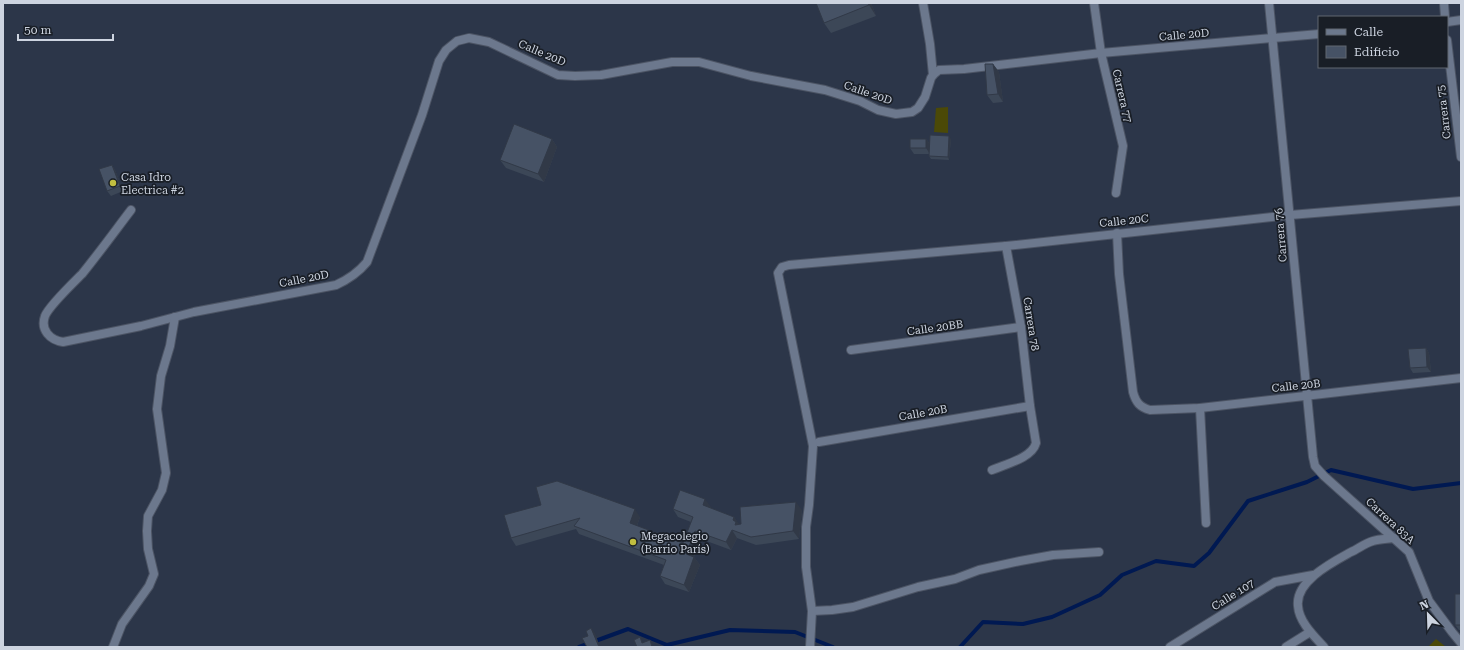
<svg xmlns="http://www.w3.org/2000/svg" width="1464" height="650" font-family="'Roboto Serif',serif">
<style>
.green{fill:#4b4907}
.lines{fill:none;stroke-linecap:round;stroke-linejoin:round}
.stream{stroke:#001952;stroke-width:4}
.street-casing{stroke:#4c5464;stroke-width:10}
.street{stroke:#6c788d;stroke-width:8}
.wall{fill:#3c4757}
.shaded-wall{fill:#313947}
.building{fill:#465265;stroke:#313947}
.poi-dot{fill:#c1be40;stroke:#191e26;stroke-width:1.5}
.labels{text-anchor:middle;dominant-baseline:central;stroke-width:3.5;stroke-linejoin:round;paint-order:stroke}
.street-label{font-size:11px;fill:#cdd4e0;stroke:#191e26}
.poi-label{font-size:11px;fill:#cdd4e0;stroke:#191e26;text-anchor:start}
</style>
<rect width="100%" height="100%" fill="#2c3649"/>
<g class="green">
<polygon points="948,107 948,133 934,132 936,108"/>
<polygon points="1436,639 1446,647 1430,647 1429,646"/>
</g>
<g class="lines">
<g class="stream">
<polyline points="579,647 628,629 667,645 730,630 795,632 833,647"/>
<polyline points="960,647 983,622 1023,624 1052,617 1100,595 1122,575 1156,561 1194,566 1209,553 1248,501 1307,482 1331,470 1413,489 1461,483"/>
</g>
<g class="street-casing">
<g id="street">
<polyline points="923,3 930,44 933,75"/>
<polyline points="1094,3 1101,53 1123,146 1116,193"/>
<polyline points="1269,3 1313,457 1315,466 1324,476 1409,552 1429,601 1452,632 1461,643"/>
<polyline points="1444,3 1445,17"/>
<polyline points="1447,22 1461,20"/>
<polyline points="1447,40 1461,157"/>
<path d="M131,210C115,231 99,253 82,274C73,283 49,306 45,316C40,330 50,340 63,342L141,326L194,312L336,285C349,279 358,273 367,262L422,115L439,61L446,50L457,41L469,38L489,42L558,75L575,76L601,75L672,62H699L751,76L825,90L860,101L878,110L896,114L912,112L918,108L925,97L931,78L933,75L939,70L964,69L1101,53L1319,34"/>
<path d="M1117,233L1119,274L1133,392C1136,403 1140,407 1150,410L1200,408L1461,378"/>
<polyline points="851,350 1021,327"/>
<polyline points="1200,408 1206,523"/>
<polyline points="819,442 1030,406"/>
<path d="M992,470C1006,464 1032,458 1036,443L1030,406L1021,327L1006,246"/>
<polyline points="812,611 832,610 853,607 918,587 955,579 979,570 1020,561 1053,555 1099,552"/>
<polyline points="113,647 122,624 149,586 154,574 148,549 147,531 148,516 162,490 166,473 157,409 161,376 170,346 175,317"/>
<polyline points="810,647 812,611 806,567 806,527 809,505 813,446 778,273 782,267 789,265 1006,246 1290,215 1461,201"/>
<polyline points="1170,647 1275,582 1313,575"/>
<polyline points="1286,647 1310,632"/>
<path d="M1324,647C1314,636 1299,622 1298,606C1295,581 1333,562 1351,552C1358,549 1365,543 1373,541C1379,539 1387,539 1394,538"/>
</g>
</g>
<use href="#street" class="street"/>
</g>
<g class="wall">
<polygon points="871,3 876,16 831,33 824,23"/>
<polygon points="993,64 999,72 1003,102 993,103 987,95"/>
<polygon points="552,139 557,147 544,182 506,168 500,160"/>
<polygon points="926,139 930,144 951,139 949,160 931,159 929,156 929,154 914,154 910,148"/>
<polygon points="112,165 115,170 123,191 111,196 107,191"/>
<polygon points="1426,348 1429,353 1431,372 1413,373 1410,368"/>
<polygon points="711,507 710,508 734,517 739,525 802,510 799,539 756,545 737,538 731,550 701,539 694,557 700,565 689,592 665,584 660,576 664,565 579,534 576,529 516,546 511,538 504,515 640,517 637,526 683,543 691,522 678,517 673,509"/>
<polygon points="1461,594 1461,630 1459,630 1455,625"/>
</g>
<g class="shaded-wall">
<polygon points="868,3 871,3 876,16 869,5"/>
<polygon points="993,64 999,72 1003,102 998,94"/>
<polygon points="949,136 951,139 949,160 948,157"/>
<polygon points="552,139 557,147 544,182 538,174"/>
<polygon points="926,139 930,144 930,154 926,148"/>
<polygon points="112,165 115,170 123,191 120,186"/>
<polygon points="1426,348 1429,353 1431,372 1427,367"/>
<polygon points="705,499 711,507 708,513 703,505"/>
<polygon points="796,502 802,510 799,539 793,531"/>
<polygon points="635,509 640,517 635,531 630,523"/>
<polygon points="734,517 739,524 741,533 733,520"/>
<polygon points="732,530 737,538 731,550 726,542"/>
<polygon points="695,531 701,539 692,562 686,554"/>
<polygon points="694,557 700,565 689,592 684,585"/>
<polygon points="591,628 595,633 600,647 599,647"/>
<polygon points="650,640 653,646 654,647 652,647"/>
</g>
<g class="building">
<polygon points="816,3 868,3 869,5 824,23"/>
<polygon points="985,64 993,64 998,94 987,95"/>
<polygon points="514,124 552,139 538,174 500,160"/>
<polygon points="930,135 949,136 948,157 929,156"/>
<rect x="910" y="139" width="16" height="9"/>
<polygon points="112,165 120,186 107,191 99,169"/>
<polygon points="1426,348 1427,367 1410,368 1408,349"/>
<polygon points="557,481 635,509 630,523 683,543 693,517 673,509 680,490 705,499 703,505 734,517 733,520 736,522 735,525 741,524 740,507 796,502 793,531 751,537 732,530 726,542 695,531 686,554 694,557 684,585 660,576 666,560 574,526 580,518 511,538 504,515 541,505 536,487"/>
<rect x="1455" y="594" width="6" height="31"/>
<polygon points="591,628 599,647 587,647 582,638 588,636 586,631"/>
<polygon points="640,637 642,643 650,640 652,647 637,647 634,640"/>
</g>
<g class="poi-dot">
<circle cx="113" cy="183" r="4"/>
<circle cx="633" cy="542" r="4"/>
</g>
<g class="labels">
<g class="street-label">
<text transform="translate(1184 35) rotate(-5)">Calle 20D</text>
<text transform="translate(542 53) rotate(23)">Calle 20D</text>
<text transform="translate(868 93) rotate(19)">Calle 20D</text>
<text transform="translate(1122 96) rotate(77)">Carrera 77</text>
<text transform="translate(1444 112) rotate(-97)">Carrera 75</text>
<text transform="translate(1124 221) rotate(-6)">Calle 20C</text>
<text transform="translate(1281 235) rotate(-95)">Carrera 76</text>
<text transform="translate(304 279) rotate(-11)">Calle 20D</text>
<text transform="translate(1031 324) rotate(81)">Carrera 78</text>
<text transform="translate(935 328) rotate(-8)">Calle 20BB</text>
<text transform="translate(1296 386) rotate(-6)">Calle 20B</text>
<text transform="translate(923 413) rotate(-10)">Calle 20B</text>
<text transform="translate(1390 521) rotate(43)">Carrera 83A</text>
<text transform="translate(1233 595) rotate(-32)">Calle 107</text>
</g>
<g class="poi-label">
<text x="121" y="177">Casa Idro<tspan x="121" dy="13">Electrica #2</tspan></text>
<text x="641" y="536">Megacolegio<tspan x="641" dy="13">(Barrio París)</tspan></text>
</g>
</g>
<rect width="1464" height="650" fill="none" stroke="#cdd4e0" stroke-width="8"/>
<rect x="1318" y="16" width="130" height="52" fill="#191e26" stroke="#616770"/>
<rect x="1326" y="29" width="20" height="6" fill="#6c788d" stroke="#616770"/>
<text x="1354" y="36" font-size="12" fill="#cdd4e0">Calle</text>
<rect x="1326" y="46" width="20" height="12" fill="#465265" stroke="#616770"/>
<text x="1354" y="56" font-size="12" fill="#cdd4e0">Edificio</text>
<g transform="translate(1428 614) rotate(337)" stroke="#191e26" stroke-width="3" paint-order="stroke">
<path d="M0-3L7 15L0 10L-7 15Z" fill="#cdd4e0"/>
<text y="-6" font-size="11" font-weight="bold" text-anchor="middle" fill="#cdd4e0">N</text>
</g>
<path d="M18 34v6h95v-6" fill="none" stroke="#cdd4e0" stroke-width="2"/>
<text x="24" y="34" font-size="12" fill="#cdd4e0" stroke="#191e26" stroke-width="3" paint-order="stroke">50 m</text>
</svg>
